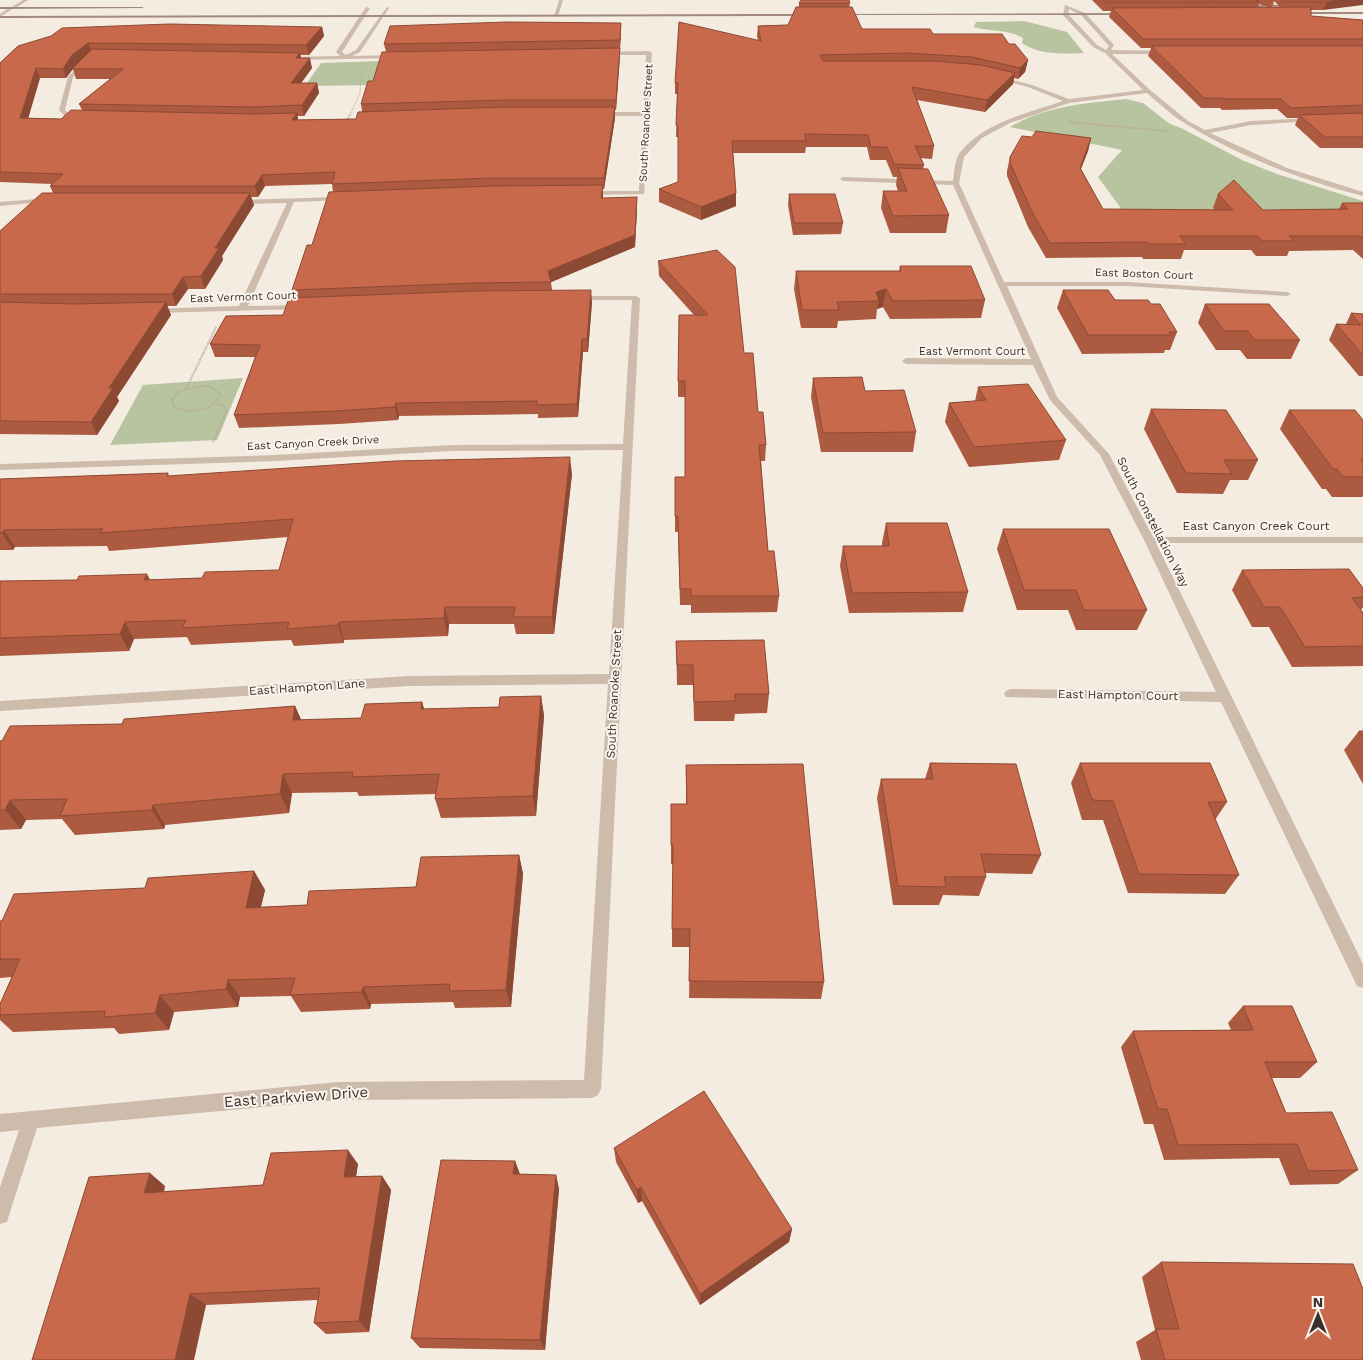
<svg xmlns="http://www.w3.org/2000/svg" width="1363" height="1360" font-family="'Work Sans',sans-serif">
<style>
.green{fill:#b8c4a0}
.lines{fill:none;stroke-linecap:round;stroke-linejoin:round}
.path-far1{stroke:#b9a596;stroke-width:1;stroke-dasharray:1 1;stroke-linecap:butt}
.path{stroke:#b9a596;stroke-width:2;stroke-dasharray:1 1;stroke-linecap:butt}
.service{fill:#cdbbac;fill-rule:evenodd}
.minor{fill:#cdbbac;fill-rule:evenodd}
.tertiary{fill:#cdbbac;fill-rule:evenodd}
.secondary{fill:#a18a7d;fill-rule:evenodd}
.wall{fill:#ac5a40;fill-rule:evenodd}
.shaded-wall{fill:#8c4a34}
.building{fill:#c8694b;stroke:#8c4a34}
.labels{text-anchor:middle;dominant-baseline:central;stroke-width:4;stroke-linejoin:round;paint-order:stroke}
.far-street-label{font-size:11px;fill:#3b302b;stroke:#fbf5ee}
.street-label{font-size:12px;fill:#3b302b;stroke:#fbf5ee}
.near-street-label{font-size:15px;fill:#3b302b;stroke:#fbf5ee}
</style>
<rect width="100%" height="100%" fill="#f4ebe1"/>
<g class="green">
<path d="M1024,21L1067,32L1084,53C1063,54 1039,55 1022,43L1023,38C1008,29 991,32 974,27L976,22Z"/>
<polygon points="382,61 375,85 305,86 321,63"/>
<path d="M1126,99L1143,103L1170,124L1181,128L1244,161L1277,174L1363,201V214L1123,211L1098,177L1122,150L1010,127C1046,106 1086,103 1126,99Z"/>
<polygon points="243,378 217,440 110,445 143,385"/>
</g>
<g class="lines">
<polyline class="path-far1" points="350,115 360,93 361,75"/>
<g class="path">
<polyline points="1069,122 1167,131"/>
<polyline points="346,123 350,114"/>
<path d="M201,386H209L221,394C212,412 190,414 173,407L172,400L179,392Z"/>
<polyline points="186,389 216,327"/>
<polyline points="213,442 227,410 224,406 216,403"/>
</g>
<polygon class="service" points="559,0 563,0 558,16 556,17 554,16"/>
<g class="minor">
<polygon points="23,0 28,0 14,9 10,8"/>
<path d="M1244,0C1250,0 1265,8 1273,11V7L1265,0H1270L1277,6L1278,13L1276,14L1252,7Z"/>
<path d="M1065,5L1085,13L1114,45L1111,50L1169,51L1167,54H1112L1150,90L1188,121L1205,130L1251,121L1315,118L1313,121L1251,125L1210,133L1287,168L1363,192V196C1302,180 1240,157 1186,124C1172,116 1159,103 1147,93L1069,103L1010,123L982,138L964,157L959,183L1004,282H1127L1287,292L1291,294L1287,296L1127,286H1007L1057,397L1109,454L1153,537H1363V543H1156L1363,964V988L1357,986L1221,702L1006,697L1004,694L1006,691L1010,689L1216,692L1144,540L1100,455L1050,400L1033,365L906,364L902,361L906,358L1031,359L953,185L843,181L840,179L843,177L953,181C954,173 955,160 959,154C982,123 1028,113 1063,101L1028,87L996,78V76L1032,85L1069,99L1143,90L1105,53L1093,47L1063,15ZM1069,9L1081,15L1109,46L1106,50L1097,45L1068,14Z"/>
<polygon points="366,7 370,8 342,52 346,55 356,50 387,7 389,8 360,52 352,56 396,55 398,58 292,60 294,57 340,56 336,52"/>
<polygon points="602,52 649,51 652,53 644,194 587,195 584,193 587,191 639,191 643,116 599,116 596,114 599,112 643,112 646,55 604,55"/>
<polygon points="84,60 89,61 73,77 65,110 69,114 84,117 82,120 65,116 59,110 68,77"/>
<polygon points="342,197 346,199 344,200 294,202 248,306 302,305 306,307 305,309 152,313 148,311 152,309 239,306 287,203 237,204 233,202 234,200"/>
<polygon points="50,198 52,199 52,201 0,206 0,202"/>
<polygon points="572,296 636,296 640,298 601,1089 598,1095 592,1098 338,1100 37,1128 9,1215 7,1222 0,1224 0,1187 19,1130 0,1132 0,1114 338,1082 584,1080 608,684 409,686 0,711 0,701 409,676 609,674 623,450 450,451 276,461 0,470 0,464 276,455 450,445 623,444 632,300 575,300 571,298"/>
</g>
<polygon class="tertiary" points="10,7 14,8 0,17 0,14"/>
<g class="secondary">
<polygon points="1242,5 1295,5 1297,6 1240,7"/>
<polygon points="0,7 142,7 144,8 0,9"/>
<polygon points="1294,12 1363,12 1363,14 1296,14"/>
<polygon points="1126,13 1128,15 839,15 841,14"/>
<polygon points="810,14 808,16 0,18 0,16"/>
</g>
</g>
<g class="wall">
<path d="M1092,0H1363L1323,10H1311V16L1363,20V148H1320L1295,125L1298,118H1287L1277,109L1222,110L1220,108H1201L1148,56L1151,48H1141L1109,17L1111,11H1103ZM1274,1L1278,5L1279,7H1272ZM1259,4L1268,7H1258Z"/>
<polygon points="799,3 850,3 849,7 862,29 933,34 1009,44 1028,60 1025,72 1018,79 1014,78 1013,84 985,112 917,100 934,146 932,159 920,158 924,165 923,169 949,215 946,233 890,233 881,208 883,191 898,191 896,185 897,177 893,177 886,160 870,160 867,147 806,147 805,153 733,153 736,193 736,206 701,220 659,202 659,189 678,182 678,137 676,137 677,94 675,94 675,83 758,41 757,36 758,26 788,25 799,7"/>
<path d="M322,27L324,36L309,55H300L301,58L312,68L301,83H317L319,93L304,116H297L298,120L356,119L362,111L361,104L373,81L386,52L384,44L621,32L616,110H615V118L604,189H603V198L637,208L635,247L551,282L552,290L592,302L588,352H583L578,417L538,418V414L399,416L398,420L339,424L239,428L234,415L255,357H215L210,344L283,315L294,298L292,290L312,245L333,192L332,184L265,186L258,197H251L254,205L222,256L223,260L205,289H188L176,306H167L171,315L117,397L119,401L97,435L0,434V231L53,193L50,186L52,184L0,182V63L18,46ZM73,69L76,79H110L79,104L82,110L61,119L28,118L40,78H66Z"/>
<polygon points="1032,137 1091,138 1088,151 1081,169 1103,209 1215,210 1213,208 1218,194 1263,210 1339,209 1342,203 1363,203 1363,259 1353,250 1289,251 1287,256 1256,256 1251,250 1184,250 1181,259 1143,259 1142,257 1046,258 1028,227 1007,176 1007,171 1010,157"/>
<polygon points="789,194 843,223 841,234 793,235 788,205"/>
<polygon points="658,261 744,353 758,412 766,445 765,461 761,461 768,551 779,596 777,612 691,613 691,605 680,605 678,532 675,532 675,516 685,477 685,397 678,397 678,381 694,315 659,276"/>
<polygon points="900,266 985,300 981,318 890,319 883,307 877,309 876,319 838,321 837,328 801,328 794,289 796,271 899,271"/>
<polygon points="1063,290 1115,300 1151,304 1177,332 1170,350 1165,350 1164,353 1082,354 1057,308"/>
<polygon points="1205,304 1300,340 1291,359 1247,359 1240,350 1216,350 1198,323"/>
<polygon points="1351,313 1363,314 1363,376 1359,376 1329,340 1336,324 1346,324"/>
<polygon points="813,378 916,432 913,452 821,452 811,397"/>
<polygon points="978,387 1066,440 1059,460 969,467 945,422 949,403 975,401"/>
<polygon points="1151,409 1258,460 1248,480 1230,480 1223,494 1177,493 1144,429"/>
<polygon points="1289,410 1363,420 1363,496 1362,497 1332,497 1326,489 1322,489 1280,429"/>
<polygon points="168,473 169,476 572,474 554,634 516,634 514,624 449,624 448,636 344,640 344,643 294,646 291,640 191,645 187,637 134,639 129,651 0,656 0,581 150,580 202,578 279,570 288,537 109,551 107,546 105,546 15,547 13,550 0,550 0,479"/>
<polygon points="886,523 968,592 963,612 849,613 840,566 843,546 882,546 882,543"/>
<polygon points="1003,529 1147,610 1137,630 1076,630 1068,610 1017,610 997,549"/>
<polygon points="1242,570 1363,588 1363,607 1361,610 1363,613 1363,666 1292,667 1269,627 1252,627 1232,590"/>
<polygon points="676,641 769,694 767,713 735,714 734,721 694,721 693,685 677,685"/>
<polygon points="541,696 544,716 536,816 441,818 435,799 436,794 359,796 357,792 292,793 289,813 165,825 164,829 75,835 62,819 26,820 21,829 0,830 0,741 122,724 295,706 301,720 361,718 422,702 424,709 499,707"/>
<polygon points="1359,731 1363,731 1363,784 1344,750"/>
<polygon points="930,763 1041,855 1032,874 985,873 986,877 979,896 943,895 939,905 893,905 877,798 881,779 925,779"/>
<polygon points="1080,763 1227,802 1215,820 1239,875 1225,894 1128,893 1103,820 1082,820 1071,783"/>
<polygon points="686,765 824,982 821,999 689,998 690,947 672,947 672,929 673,864 671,864 671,804 686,804"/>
<polygon points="519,855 523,874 511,1007 455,1008 453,1002 371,1004 370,1009 301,1012 291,996 240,997 238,1007 174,1012 169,1030 119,1034 114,1028 13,1032 0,1020 0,1004 12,977 0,978 0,921 145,888 254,871 265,890 261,907 307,905 416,887"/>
<polygon points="1243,1006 1317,1062 1300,1078 1272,1078 1286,1113 1358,1170 1338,1184 1290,1185 1279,1158 1164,1160 1153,1124 1144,1124 1121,1047 1133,1031 1231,1030 1228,1023"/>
<polygon points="614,1148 792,1229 789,1242 700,1305 642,1201 638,1203 616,1162"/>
<polygon points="515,1161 520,1174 556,1175 559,1189 545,1350 420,1348 411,1338"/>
<polygon points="358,1164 356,1176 382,1176 391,1190 369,1332 326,1334 314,1323 318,1300 206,1305 32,1360 165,1186 164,1192 263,1185"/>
<polygon points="1161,1262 1363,1360 1141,1360 1136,1342 1155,1330 1142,1277"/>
</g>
<g class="shaded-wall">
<polygon points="1339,0 1363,0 1363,5 1323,10 1327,2"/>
<polygon points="621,23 621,32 620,50 620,40"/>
<polygon points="322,27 324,36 309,55 306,45"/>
<polygon points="88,43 92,52 76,65 66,78 63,69 72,55"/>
<polygon points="620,48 620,57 616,110 616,100"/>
<polygon points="300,53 302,63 296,58"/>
<polygon points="310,58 312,68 294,93 291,83"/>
<polygon points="1028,60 1025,72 1018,79 1020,68"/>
<polygon points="36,68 40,78 25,129 20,118"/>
<polygon points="1015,73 1013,84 985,112 987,100"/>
<polygon points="317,83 319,93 304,116 302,105"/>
<polygon points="615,107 615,118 604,189 604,178"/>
<polygon points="297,113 299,124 292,120"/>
<polygon points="1091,138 1088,151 1076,181 1080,168"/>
<polygon points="262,175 265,186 258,197 255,186"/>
<polygon points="603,185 603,196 601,209 601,198"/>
<polygon points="250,193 254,205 222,256 223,260 205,289 201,276 215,248"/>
<polygon points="736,193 736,206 701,220 701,207"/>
<polygon points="637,197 637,208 635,247 549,283 548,271"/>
<polygon points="183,277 188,289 176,306 172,294"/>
<polygon points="886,289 883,307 877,309 879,301 876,292"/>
<polygon points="591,290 592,302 588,352 587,339"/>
<polygon points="166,302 171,315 117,397 119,401 97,435 91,422 109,388"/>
<polygon points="582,339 583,352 578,417 577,404"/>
<polygon points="396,403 399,416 398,420 395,407"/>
<polygon points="570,457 572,474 554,634 552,617"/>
<polygon points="4,530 15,547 13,550 2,533"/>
<polygon points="147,574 156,591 144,580"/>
<polygon points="445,607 449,624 448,636 444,618"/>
<polygon points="125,622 134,639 129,651 120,634"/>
<polygon points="339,622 344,640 344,643 338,625"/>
<polygon points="541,696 544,716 536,816 533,796"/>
<polygon points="422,702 428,722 421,709"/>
<polygon points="295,706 304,726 293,720"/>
<polygon points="283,774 292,793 289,813 280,794"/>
<polygon points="10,800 26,820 21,829 5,810"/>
<polygon points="153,805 165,825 164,829 152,810"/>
<polygon points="519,855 523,874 511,1007 506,990"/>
<polygon points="254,871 265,890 256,926 246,908"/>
<polygon points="228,980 240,997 238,1007 226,989"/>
<polygon points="363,987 371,1004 370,1009 362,992"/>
<polygon points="160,995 174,1012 169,1030 155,1013"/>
<polygon points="348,1150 358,1164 354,1190 344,1177"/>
<polygon points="515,1161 520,1175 513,1174"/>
<polygon points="150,1173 165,1186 160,1207 144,1193"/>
<polygon points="556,1175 559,1189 545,1350 540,1340"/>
<polygon points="382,1176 391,1190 369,1332 359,1321"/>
<polygon points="641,1187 642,1201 638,1203 637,1190"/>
<polygon points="792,1229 789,1242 700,1305 700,1294"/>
<polygon points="190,1294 206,1305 194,1360 175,1360"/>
</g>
<g class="building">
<polygon points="801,0 849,0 850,3 799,3"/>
<polygon points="1103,0 1255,0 1260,2 1106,2"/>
<polygon points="1282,0 1339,0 1327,2 1283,2"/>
<polygon points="796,7 852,7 862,29 930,29 933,34 1002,34 1009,44 1015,44 1028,60 1020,68 972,57 908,53 820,55 823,61 936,61 981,65 1015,73 987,100 912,87 934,146 915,146 924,165 894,164 887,147 871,147 868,135 805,134 806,141 732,141 736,193 701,207 659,189 678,182 678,125 676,125 678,83 675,83 679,22 761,41 758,26 788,25"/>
<polygon points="1311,7 1311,16 1363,20 1363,39 1143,39 1112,8"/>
<polygon points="507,22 621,23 620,40 384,44 390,26"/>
<polygon points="169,24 322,27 306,45 88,43 72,55 63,69 36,68 20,118 61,119 71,110 254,114 297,113 292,120 356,119 358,112 507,107 615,107 604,178 492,178 332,184 335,172 262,175 255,186 50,186 63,174 0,172 0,63 18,46 51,36 62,28"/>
<polygon points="1151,46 1363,46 1363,105 1291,108 1281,99 1226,99 1224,98 1204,98"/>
<polygon points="620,48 616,100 507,100 361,104 368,81 373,81 382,52"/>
<polygon points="92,49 300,53 296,58 310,58 291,83 317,83 302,105 254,107 79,104 123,69 72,69"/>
<polygon points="1363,113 1363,137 1325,137 1299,115"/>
<polygon points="1036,131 1091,138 1080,168 1103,209 1233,210 1218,194 1234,180 1263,210 1348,209 1342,203 1363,203 1363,238 1360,236 1289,236 1294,241 1262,241 1257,236 1180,236 1186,244 1148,244 1147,242 1050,243 1032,212 1010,163 1010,157 1022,136 1032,137"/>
<polygon points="898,168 928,169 949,215 893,216 883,191 907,191"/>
<polygon points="603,185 601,198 637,197 635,235 548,271 551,282 474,283 292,290 307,245 312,245 329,192 493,186"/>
<polygon points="42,193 250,193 215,248 219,248 201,276 183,277 172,294 0,294 0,231"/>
<polygon points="789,194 835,194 843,223 794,223"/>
<polygon points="717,250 735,267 744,353 753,353 758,412 763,412 766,445 759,445 768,551 774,551 779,596 691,596 691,589 680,589 678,516 675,516 675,477 685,477 685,381 678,381 679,315 708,315 658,261"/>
<polygon points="900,266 971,266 985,300 893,301 886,289 876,292 879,301 837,302 839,310 802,310 796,271 901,271"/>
<polygon points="591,290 587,339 582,339 577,404 537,405 537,401 396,403 395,407 335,411 234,415 260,345 210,344 226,316 283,315 289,298 474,291"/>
<polygon points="1063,290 1108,290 1115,300 1148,300 1151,304 1160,304 1177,332 1169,332 1171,335 1088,335"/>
<polygon points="0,302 74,304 166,302 109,388 113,388 91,422 0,421"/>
<polygon points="1205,304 1269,304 1300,340 1255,340 1248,331 1224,331"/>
<polygon points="1351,313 1363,314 1363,355 1336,324 1361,325"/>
<polygon points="862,377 865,391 904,390 916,432 823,433 813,378"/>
<polygon points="1028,384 1066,440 974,447 949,403 986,400 978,387"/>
<polygon points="1151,409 1226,410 1258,460 1224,460 1232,474 1186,473"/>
<polygon points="1289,410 1355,410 1363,420 1363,460 1361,460 1363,463 1363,477 1343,477 1337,469 1333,469"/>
<polygon points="570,457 552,617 513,617 515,607 445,607 444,618 339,622 338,625 287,629 289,622 182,628 186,620 125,622 120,634 0,638 0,581 77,580 79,576 147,574 144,580 202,578 205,572 279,570 293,519 100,533 103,529 96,529 4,530 2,533 0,533 0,479 168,473 167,476 395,461"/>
<polygon points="886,523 947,523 968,592 852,593 843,546 889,546"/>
<polygon points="1003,529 1109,529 1147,610 1084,610 1076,590 1024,590"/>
<polygon points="1349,569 1363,588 1363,597 1352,598 1363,613 1363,646 1305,647 1280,607 1264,607 1242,570"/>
<polygon points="764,640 769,694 735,694 735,701 694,702 693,665 677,665 676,641"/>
<polygon points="541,696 533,796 435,799 439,774 352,777 353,772 283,774 280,794 153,805 152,810 60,816 67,799 10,800 5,810 0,810 0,741 2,741 10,726 122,724 124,719 295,706 293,720 361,718 365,704 422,702 421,709 499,707 500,697"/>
<polygon points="1359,731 1363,731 1363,738"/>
<polygon points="930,763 1016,764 1041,855 981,854 986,877 944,877 946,887 898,886 881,779 933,779"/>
<polygon points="1080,763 1210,763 1227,802 1208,802 1239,875 1139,874 1113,801 1092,800"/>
<polygon points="803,764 824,982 689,981 690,929 672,929 673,845 671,845 671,804 687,804 686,765"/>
<polygon points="519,855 506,990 449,991 450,984 363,987 362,992 290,995 295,978 228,980 226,989 160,995 155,1013 104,1017 105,1011 0,1015 0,1004 20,959 0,959 0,921 2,921 14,894 145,888 148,878 254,871 246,908 307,905 309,891 416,887 421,857"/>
<polygon points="1243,1006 1292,1006 1317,1062 1265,1062 1286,1113 1332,1112 1358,1170 1308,1171 1297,1144 1178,1145 1167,1109 1158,1109 1133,1031 1253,1030"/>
<polygon points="704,1091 792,1229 700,1294 641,1187 637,1190 614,1148"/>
<polygon points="348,1150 344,1177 382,1176 359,1321 314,1323 320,1288 190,1294 175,1360 32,1360 89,1177 150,1173 144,1193 263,1185 271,1153"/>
<polygon points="441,1160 515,1161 513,1174 556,1175 540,1340 411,1338"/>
<polygon points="1161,1262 1353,1264 1363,1289 1363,1360 1165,1360 1156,1329 1179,1329"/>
</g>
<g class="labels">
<g class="far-street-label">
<text transform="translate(646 123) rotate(-87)">South Roanoke Street</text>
<text transform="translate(1144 274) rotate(2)">East Boston Court</text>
<text transform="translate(243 297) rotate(-2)">East Vermont Court</text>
<text x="972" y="351">East Vermont Court</text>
<text transform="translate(313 443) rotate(-3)">East Canyon Creek Drive</text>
</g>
<g class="street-label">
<text transform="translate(1153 522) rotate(63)">South Constellation Way</text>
<text x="1256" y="526">East Canyon Creek Court</text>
<text transform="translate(307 687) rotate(-4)">East Hampton Lane</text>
<text transform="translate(614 694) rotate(-87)">South Roanoke Street</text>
<text transform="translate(1118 695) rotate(1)">East Hampton Court</text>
</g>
<g class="near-street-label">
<text transform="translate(296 1097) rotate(-4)">East Parkview Drive</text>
</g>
</g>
<g transform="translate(1318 1315)" stroke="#fbf5ee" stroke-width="4" paint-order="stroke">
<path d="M0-4L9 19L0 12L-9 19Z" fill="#3b302b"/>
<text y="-8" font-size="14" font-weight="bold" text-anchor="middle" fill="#3b302b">N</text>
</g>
</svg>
